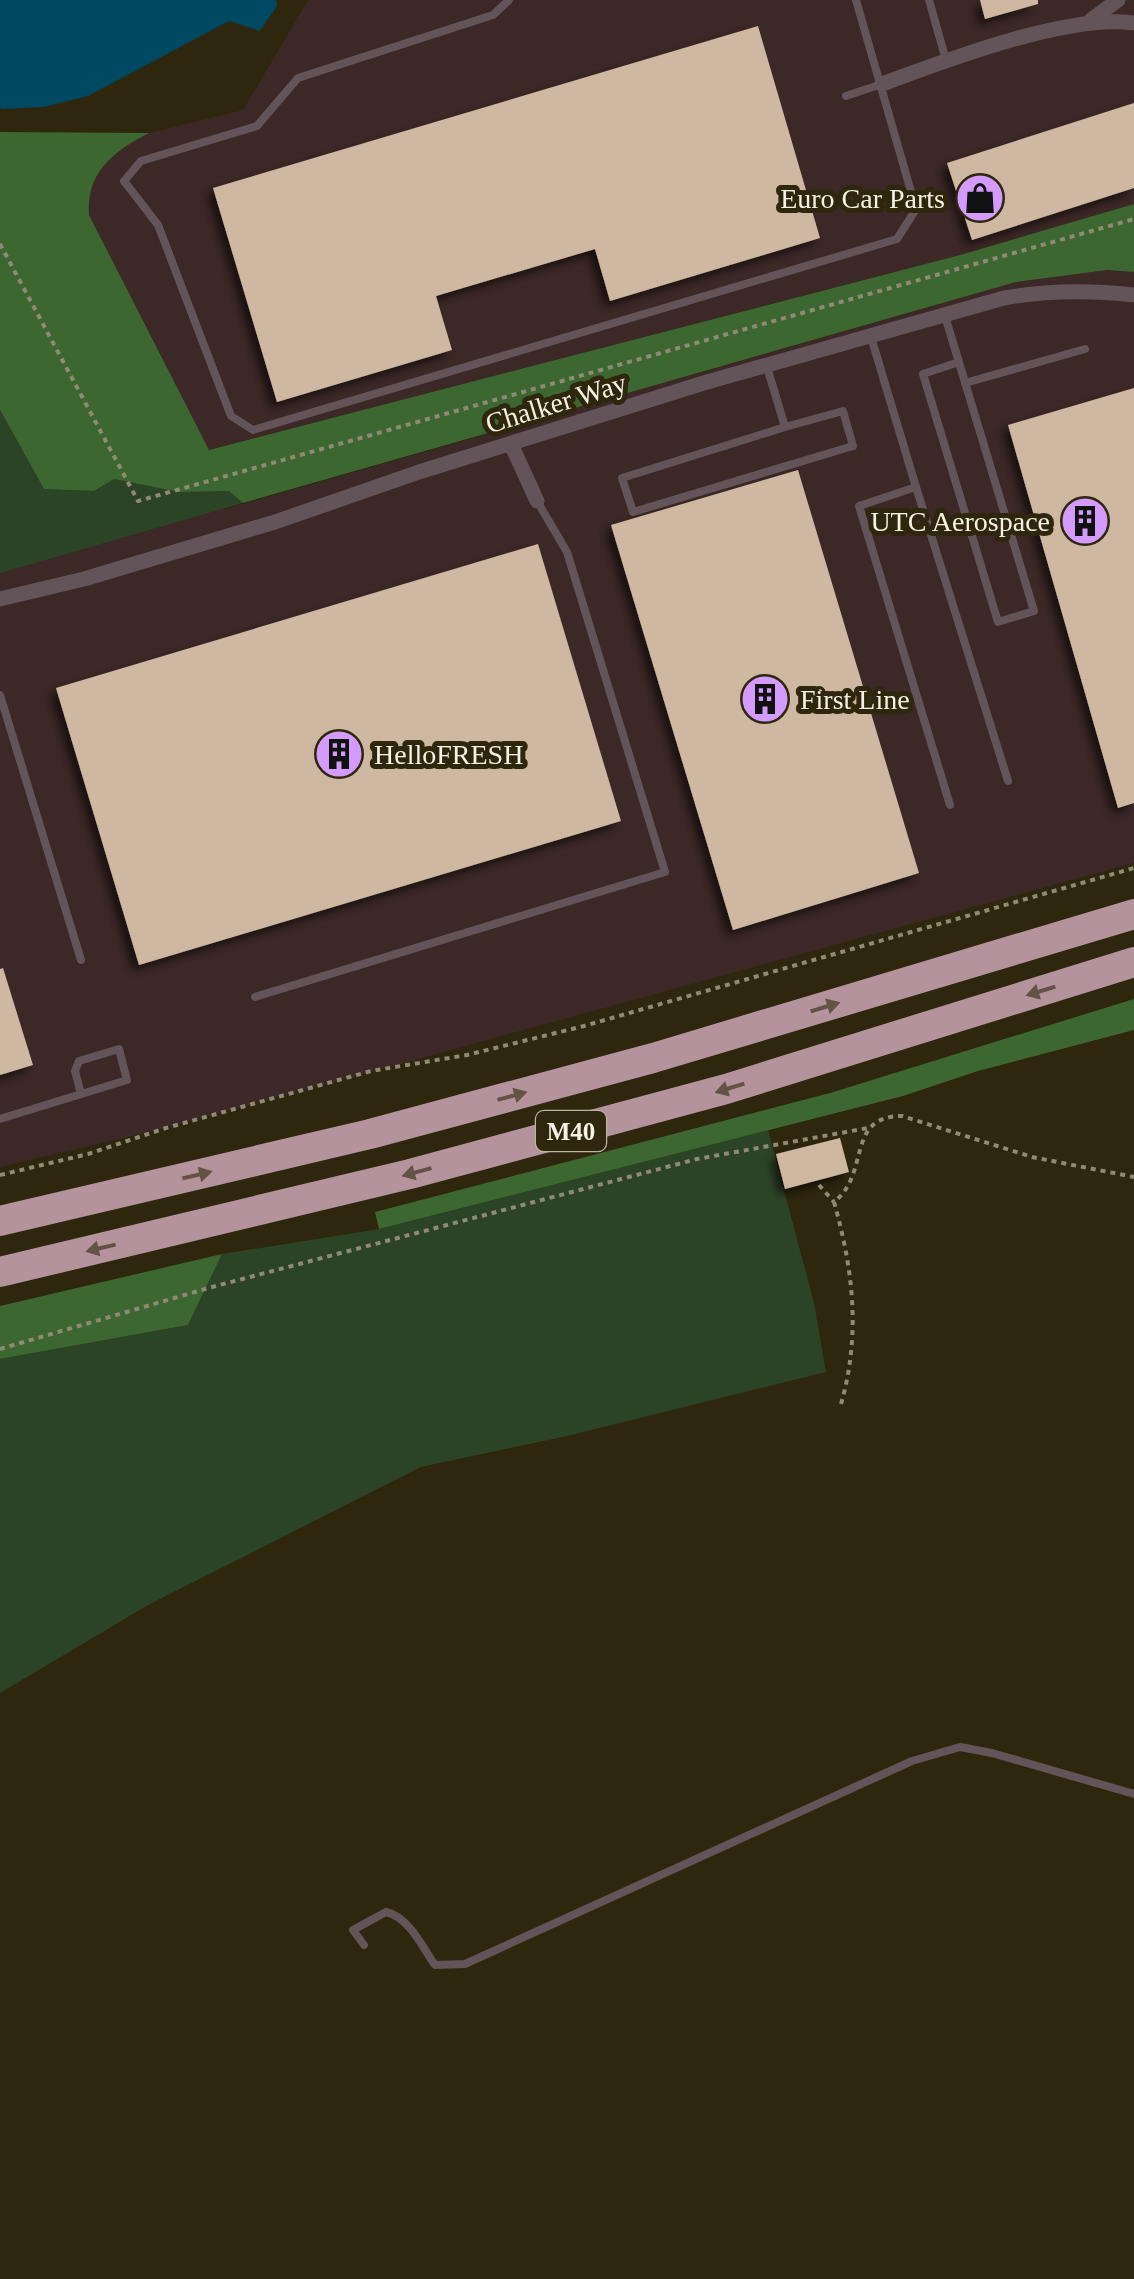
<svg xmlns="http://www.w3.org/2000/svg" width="1134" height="2279" font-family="Georgia,serif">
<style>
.industrial{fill:#3c2826}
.green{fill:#2c4426}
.forest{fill:#3d6731}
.water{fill:#004963}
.building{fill:#ceb8a1;filter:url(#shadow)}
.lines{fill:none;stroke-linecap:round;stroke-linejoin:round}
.path{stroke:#908a75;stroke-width:4;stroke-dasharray:5 5;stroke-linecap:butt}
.lane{stroke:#625458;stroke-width:8}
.street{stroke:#625458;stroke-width:15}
.highway{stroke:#b4939c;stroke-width:30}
.oneway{fill:#645246}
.labels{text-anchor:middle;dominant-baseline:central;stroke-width:10;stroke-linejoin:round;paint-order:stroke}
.shield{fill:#2e260d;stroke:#bab4a2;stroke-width:2.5}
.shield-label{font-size:25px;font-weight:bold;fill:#f6f1e2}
.poi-label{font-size:28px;fill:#f6f1e2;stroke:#2e260d;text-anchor:end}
.street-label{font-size:28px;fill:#f6f1e2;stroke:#2e260d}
</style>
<defs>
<filter id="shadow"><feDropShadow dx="-6" dy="6" stdDeviation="5" flood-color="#0009"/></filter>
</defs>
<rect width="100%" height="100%" fill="#2e260d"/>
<g class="industrial">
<polygon points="308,0 1134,0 1134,204 960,255 208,450 89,215 87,196 103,165 117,151 134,141 149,133 243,110"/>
<polygon points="0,145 66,180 225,509 1016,282 1107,270 1134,272 1134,863 166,1128 0,1167"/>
</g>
<g class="green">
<polygon points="0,411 44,489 94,491 114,479 179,492 230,491 243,503 0,573"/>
<polygon points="768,1130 814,1303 826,1372 567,1436 421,1467 148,1605 0,1693 0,1359 188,1325 222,1254 379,1229"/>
</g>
<g class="forest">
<path d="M0,132L149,133C114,151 86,172 89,215L209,450L960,255L1134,204V272L1107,270L1016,282L243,503L229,491L179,492L114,479L94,491L44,489L0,410Z"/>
<polygon points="1134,999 1134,1030 978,1071 903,1096 379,1229 375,1212 830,1093"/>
<polygon points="222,1254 188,1325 0,1359 0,1306"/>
</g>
<polygon class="water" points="0,0 276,0 277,6 260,31 229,21 88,96 44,107 3,109 0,108"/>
<g class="building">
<polygon points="980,0 1038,0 1038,4 985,19"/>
<polygon points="758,26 820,238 610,301 595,249 436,296 452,350 277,402 213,188"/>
<polygon points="1134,103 1134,188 972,240 947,163"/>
<polygon points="1134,388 1134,803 1118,808 1008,425"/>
<polygon points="798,470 919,873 733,930 611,525"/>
<polygon points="538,544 621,821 139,965 56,688"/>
<polygon points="3,968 33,1065 0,1075 0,969"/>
<polygon points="840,1138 849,1172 785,1189 776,1154"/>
</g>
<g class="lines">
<g class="path">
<polyline points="0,244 138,501 1134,219"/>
<polyline points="0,1175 88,1154 166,1128 371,1071 467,1055 584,1026 1134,868"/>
<polyline points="819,1185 834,1202"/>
<polyline points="0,1349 212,1287 697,1159 868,1128"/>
<path d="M841,1404C861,1335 853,1269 834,1202C871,1173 845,1116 902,1116L1032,1157L1134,1177"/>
</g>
<g class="lane">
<polyline points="509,0 493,15 298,78 257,126 141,161 124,181 158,225 231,416 253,430 897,239 916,209 856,0"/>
<polyline points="929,0 946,60"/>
<polyline points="846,96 882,84"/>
<polyline points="945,316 1034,611 998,622 923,374 959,362"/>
<polyline points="871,337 916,487 859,506 950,805"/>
<polyline points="767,367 785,427 843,411 853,446 633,512 622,478 785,427"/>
<polyline points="965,383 1085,349"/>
<polyline points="916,487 1008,781"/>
<polyline points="0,695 81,960"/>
<polyline points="255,997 665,872 567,552 537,501"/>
<polyline points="0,1119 127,1080 119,1049 79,1061 75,1071 81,1094"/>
<path d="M364,1945L353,1930L386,1912C409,1917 423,1948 435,1965L465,1964L912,1761L960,1747L992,1753L1134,1794"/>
</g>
<g class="street">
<polyline points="1091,20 1118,0"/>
<path d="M882,84C945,61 1069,13 1134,23"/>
<polyline points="511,444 537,501"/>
<path d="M0,599L84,579L275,522L419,472L707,382L1004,298C1048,290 1090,290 1134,295"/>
</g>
<g class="highway">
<polyline points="0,1221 370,1134 653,1058 1134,914"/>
<polyline points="0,1272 410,1174 726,1089 1134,962"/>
</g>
</g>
<defs><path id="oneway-solid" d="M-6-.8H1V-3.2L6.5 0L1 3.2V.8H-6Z" transform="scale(2.5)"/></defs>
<g class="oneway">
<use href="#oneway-solid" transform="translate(1041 991) rotate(163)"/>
<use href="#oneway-solid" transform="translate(825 1007) rotate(-17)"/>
<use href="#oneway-solid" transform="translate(730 1088) rotate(163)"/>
<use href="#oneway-solid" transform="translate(512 1096) rotate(-15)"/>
<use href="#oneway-solid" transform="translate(417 1172) rotate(165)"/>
<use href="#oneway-solid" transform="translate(197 1175) rotate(-13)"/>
<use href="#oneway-solid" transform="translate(101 1248) rotate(167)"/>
</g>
<defs>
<g id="shop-disc" transform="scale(2.5)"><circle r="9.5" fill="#d39cfc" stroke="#2e260d"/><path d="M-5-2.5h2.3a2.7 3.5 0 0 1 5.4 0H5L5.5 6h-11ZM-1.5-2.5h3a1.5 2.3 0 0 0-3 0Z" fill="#111"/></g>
<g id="building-disc" transform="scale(2.5)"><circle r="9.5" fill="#d39cfc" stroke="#2e260d"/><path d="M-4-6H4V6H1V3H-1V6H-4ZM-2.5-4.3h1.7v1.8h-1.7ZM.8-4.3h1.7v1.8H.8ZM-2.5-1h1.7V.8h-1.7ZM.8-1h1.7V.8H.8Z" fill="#111"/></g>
</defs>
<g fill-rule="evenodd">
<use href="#shop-disc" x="980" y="198"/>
<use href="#building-disc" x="1085" y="521"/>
<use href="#building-disc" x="765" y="699"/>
<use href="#building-disc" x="339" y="754"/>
</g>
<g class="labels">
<rect class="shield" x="536" y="1111" width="70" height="40" rx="8"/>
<g class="shield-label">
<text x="571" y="1131">M40</text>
</g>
<g class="poi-label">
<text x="945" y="198">Euro Car Parts</text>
<text x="1050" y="521">UTC Aerospace</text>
<text x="800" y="699" text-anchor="start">First Line</text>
<text x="374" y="754" text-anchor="start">HelloFRESH</text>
</g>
<g class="street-label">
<text transform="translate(556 403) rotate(-17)">Chalker Way</text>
</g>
</g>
</svg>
